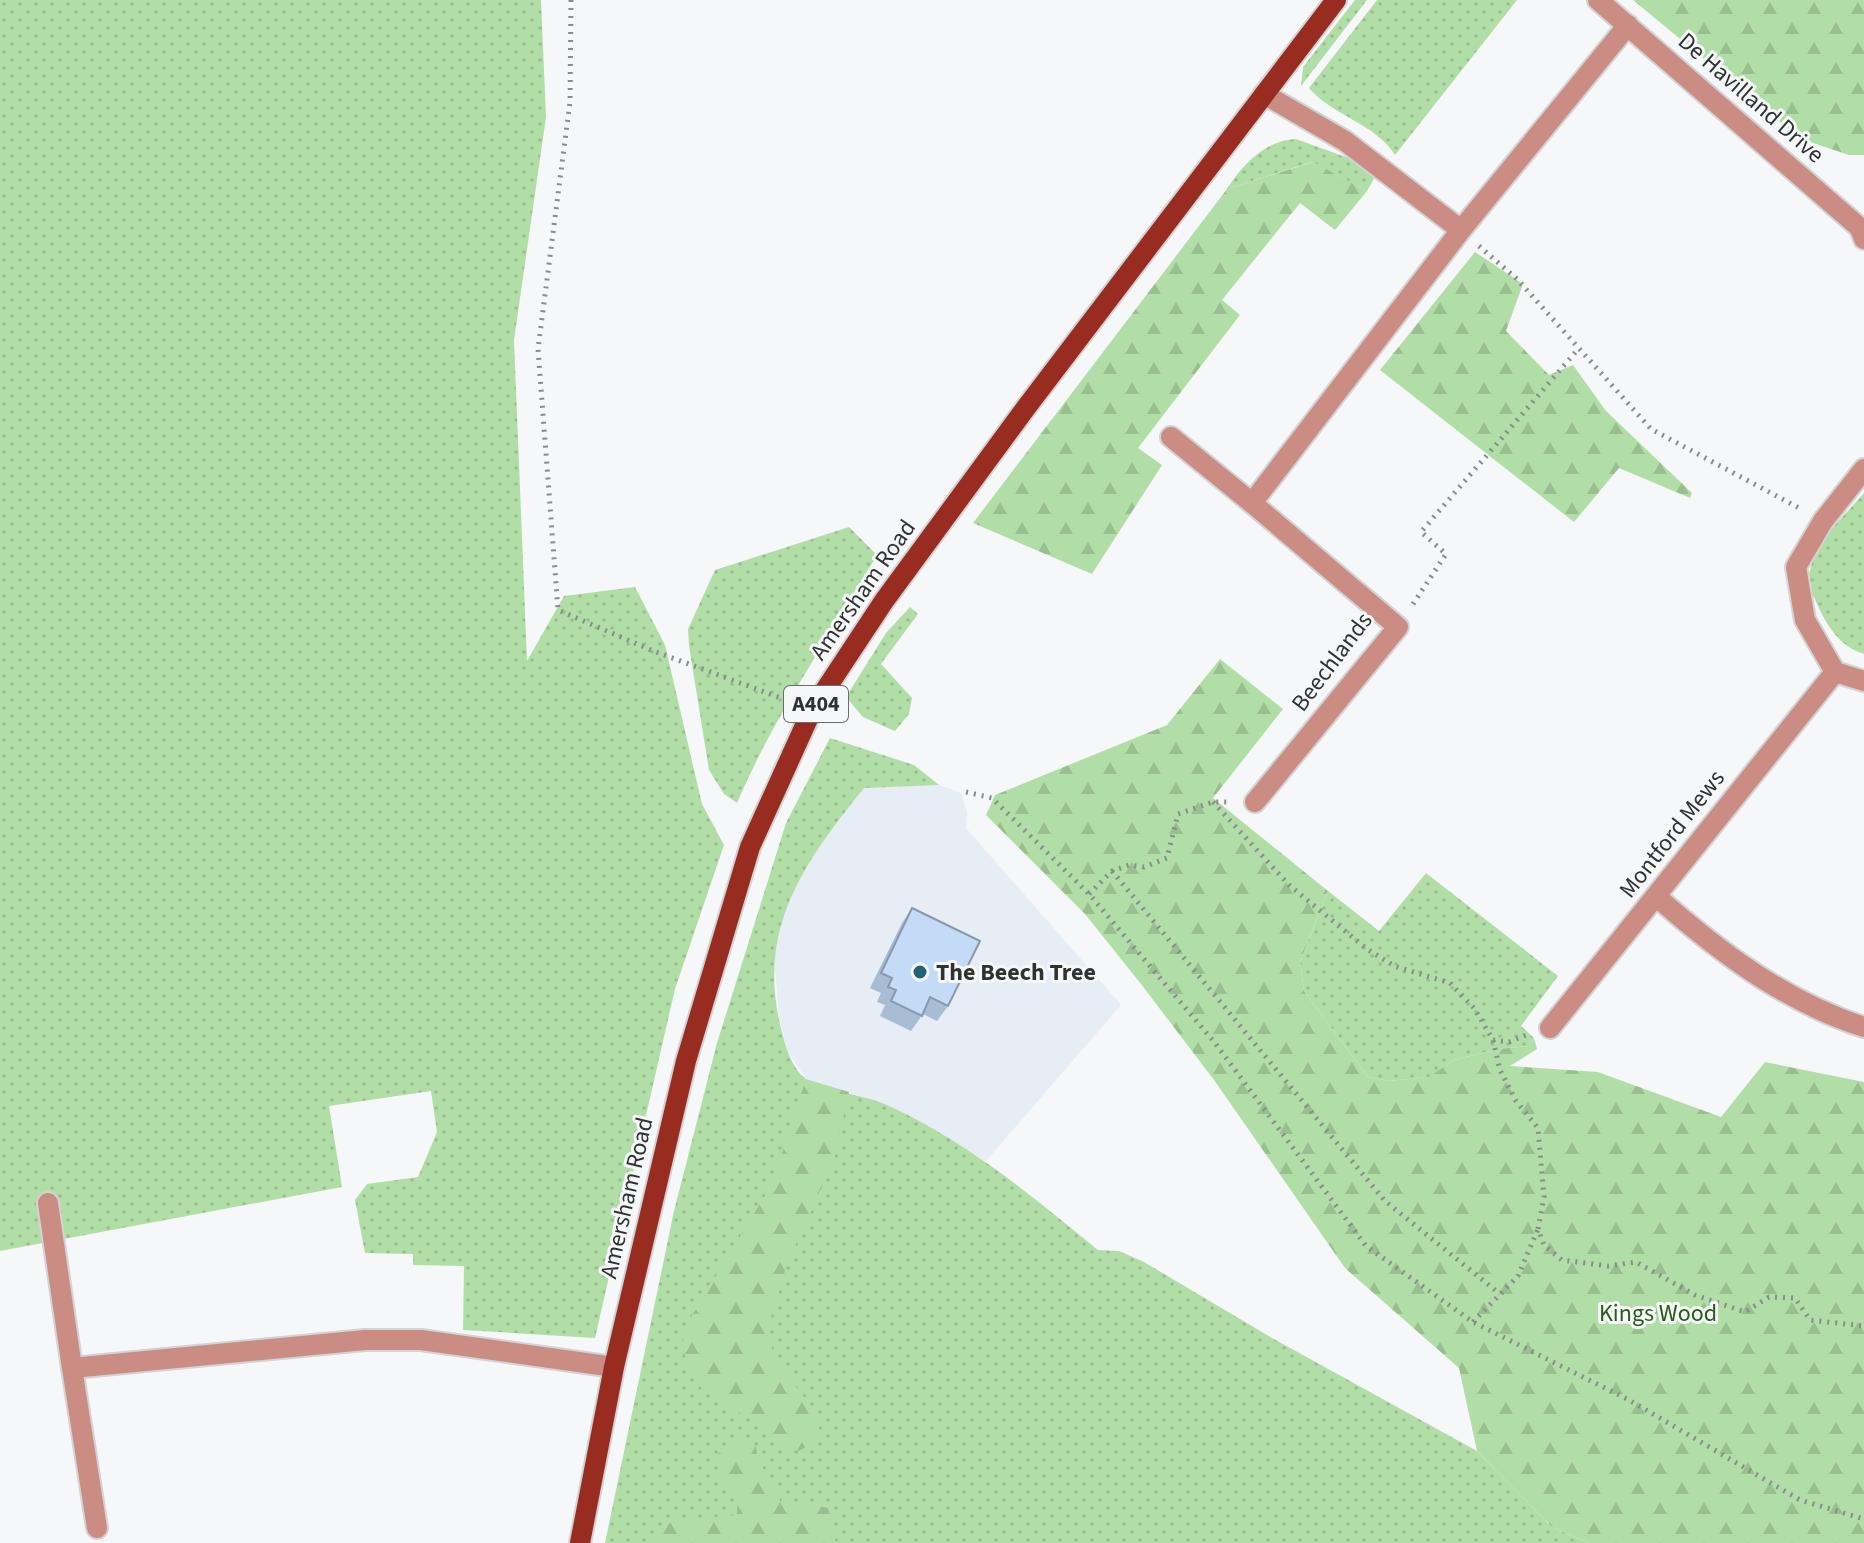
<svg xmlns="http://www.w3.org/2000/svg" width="1864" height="1543" font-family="'Source Sans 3',sans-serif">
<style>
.built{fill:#e6edf4}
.green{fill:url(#green-dots)}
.forest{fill:url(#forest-firs)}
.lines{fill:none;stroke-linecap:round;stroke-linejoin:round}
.minor-casing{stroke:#d2d3d4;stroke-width:24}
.major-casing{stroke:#d2d3d4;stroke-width:24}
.path{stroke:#8a8b8c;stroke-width:5;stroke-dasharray:2 6;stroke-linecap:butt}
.minor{stroke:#cb8d83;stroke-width:20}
.major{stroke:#992c20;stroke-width:20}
.wall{fill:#a8bcd4}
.building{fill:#c3dbf6;stroke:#8899ac;stroke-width:2}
.poi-dot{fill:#246078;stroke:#f6f7f8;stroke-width:3}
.labels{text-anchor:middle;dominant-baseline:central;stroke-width:6;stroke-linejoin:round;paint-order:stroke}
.shield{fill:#f6f7f8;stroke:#6b6c6d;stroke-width:2}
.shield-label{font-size:22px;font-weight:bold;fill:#303131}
.street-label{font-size:24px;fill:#303131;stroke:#f6f7f8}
.poi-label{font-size:24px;font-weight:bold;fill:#303131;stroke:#f6f7f8;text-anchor:start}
.park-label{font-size:24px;fill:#275c19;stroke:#f6f7f8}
</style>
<defs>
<pattern id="green-dots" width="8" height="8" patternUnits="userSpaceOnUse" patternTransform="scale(2)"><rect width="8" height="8" fill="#b1dea7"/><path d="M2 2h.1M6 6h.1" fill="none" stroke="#99bf90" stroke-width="1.8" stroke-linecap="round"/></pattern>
<pattern id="forest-firs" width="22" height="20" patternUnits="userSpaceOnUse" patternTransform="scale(2)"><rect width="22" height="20" fill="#b1dea7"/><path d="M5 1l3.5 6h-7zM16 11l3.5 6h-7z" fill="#99bf90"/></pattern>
</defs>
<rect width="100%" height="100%" fill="#f6f7f8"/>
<polygon class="built" points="939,785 961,793 967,812 966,828 1121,1005 986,1161 888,1105 806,1079 787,1050 779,1017 774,954 788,899 816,847 864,787"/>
<g class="green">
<polygon points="0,0 541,0 546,117 514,340 527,661 564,596 635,587 665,645 702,804 724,845 675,989 595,1338 463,1330 464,1266 413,1265 413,1254 365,1253 355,1200 367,1184 418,1177 437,1132 431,1091 329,1106 342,1187 0,1251"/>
<polygon points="1355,0 1367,0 1301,86 1303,67"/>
<path d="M1377,0H1517L1395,155C1376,124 1333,116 1309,88Z"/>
<path d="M1296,139L1354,160L1376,175L1367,191L1312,162L1227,189C1242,165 1266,140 1296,139Z"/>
<path d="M1864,493V654C1831,644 1820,610 1807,581L1817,545Z"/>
<path d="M849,527L877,555C829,638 775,714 737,803L724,794L709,770L689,646L688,629L715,570Z"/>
<polygon points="910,607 918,614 881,664 912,698 909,714 895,731 863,717 846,697 886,633"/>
<path d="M830,738L914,765L939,785L864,788C806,860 757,926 780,1024C784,1041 790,1067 806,1079C819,1089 868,1096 887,1105C965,1140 1032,1196 1098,1250L1119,1251L1144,1262L1272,1338L1477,1451L1552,1527L1589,1543H605L674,1211L717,1043L786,823Z"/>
<polygon points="1426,873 1558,976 1521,1026 1534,1038 1529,1046 1498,1049 1454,1060 1430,1077 1389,1081 1368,1077 1304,991 1300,962 1328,891 1379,931"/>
</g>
<g class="forest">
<polygon points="1633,0 1864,0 1864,155 1849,155 1801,139"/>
<polygon points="1313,162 1367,191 1335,230 1300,203 1222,300 1240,315 1138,448 1162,465 1092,574 973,523 1227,189"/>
<polygon points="1475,252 1523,284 1506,331 1549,375 1573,365 1606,411 1692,493 1690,498 1619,468 1574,522 1380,370"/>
<polygon points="1220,659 1283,709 1213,798 1328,891 1300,962 1304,991 1368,1077 1389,1081 1429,1077 1454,1060 1498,1049 1529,1046 1534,1038 1537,1049 1510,1066 1598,1072 1721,1117 1765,1062 1864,1082 1864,1543 1589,1543 1552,1527 1477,1451 1459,1368 1345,1268 1214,1080 1141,984 1085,914 986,815 995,795 1167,725"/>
<path d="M806,1079L849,1092L834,1159L787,1264L768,1328L774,1359L820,1417C820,1435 815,1444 798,1451L775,1442L754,1422L702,1389L687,1368L682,1332L772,1184Z"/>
<path d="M739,1438L756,1447C758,1470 777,1480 781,1505L805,1503L828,1508L837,1535L834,1543H651L666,1523L737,1515L738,1494L720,1475L719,1453Z"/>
</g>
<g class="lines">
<g class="minor-casing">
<g id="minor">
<polyline points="1598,0 1860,228 1864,239"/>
<polyline points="1264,94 1345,141 1461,230"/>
<polyline points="1171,437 1252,503"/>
<polyline points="1864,469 1823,521 1796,567 1805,620 1835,672 1864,681"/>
<polyline points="1255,802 1398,627 1252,503 1461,230 1628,25"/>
<path d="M1657,897C1718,951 1785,1002 1864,1027"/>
<polyline points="1550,1028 1835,672"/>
<polyline points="48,1203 72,1368 365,1340 421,1340 614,1367"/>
<polyline points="72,1368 97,1528"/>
</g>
</g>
<g class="major-casing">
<polyline id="major" points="580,1543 614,1367 686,1061 750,847 812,710 884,601 1025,409 1336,0"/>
</g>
<g class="path">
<polyline points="571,0 570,102 538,349 558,610 651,650 789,701"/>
<polyline points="1479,246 1517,279 1651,429 1801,509"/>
<polyline points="1413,604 1446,554 1421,532 1579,348"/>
<polyline points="966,792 992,798 1089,894 1215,1043 1366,1246 1473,1322 1629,1400 1800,1500 1864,1519"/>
<polyline points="1213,802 1289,885 1367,949 1394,966 1450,983 1474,1008 1493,1040 1500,1070 1516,1101 1538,1128 1544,1197 1538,1229 1544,1245 1562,1260 1608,1266 1636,1262 1695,1295 1745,1312 1769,1297 1795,1298 1810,1320 1864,1326"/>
<polyline points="1112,871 1385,1201 1500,1294"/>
<polyline points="1089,894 1112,871 1129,865 1144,867 1167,858 1178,814 1213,802 1230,802"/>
<polyline points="1493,1040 1509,1042 1526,1035"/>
<polyline points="1473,1322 1518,1276 1538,1229"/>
</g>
<use href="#minor" class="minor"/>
<use href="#major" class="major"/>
</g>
<polygon class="wall" points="912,908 948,1006 937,1021 923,1014 911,1031 880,1016 885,1005 877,1002 881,993 870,988 902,923"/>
<polygon class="building" points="912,908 980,941 948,1006 930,997 922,1016 891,1001 896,990 888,987 892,978 881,973"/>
<circle class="poi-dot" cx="920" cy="972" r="8"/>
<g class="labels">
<rect class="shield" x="784" y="686" width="64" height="36" rx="6"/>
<g class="shield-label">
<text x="816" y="704">A404</text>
</g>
<g class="street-label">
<text transform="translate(1751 98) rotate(41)">De Havilland Drive</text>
<text transform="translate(863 590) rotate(-55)">Amersham Road</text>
<text transform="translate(1332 662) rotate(-53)">Beechlands</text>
<text transform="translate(1672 834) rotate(-52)">Montford Mews</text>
<text transform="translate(627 1198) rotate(-77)">Amersham Road</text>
</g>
<g class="poi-label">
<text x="936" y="972">The Beech Tree</text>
</g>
<g class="park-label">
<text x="1658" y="1313">Kings Wood</text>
</g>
</g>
</svg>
